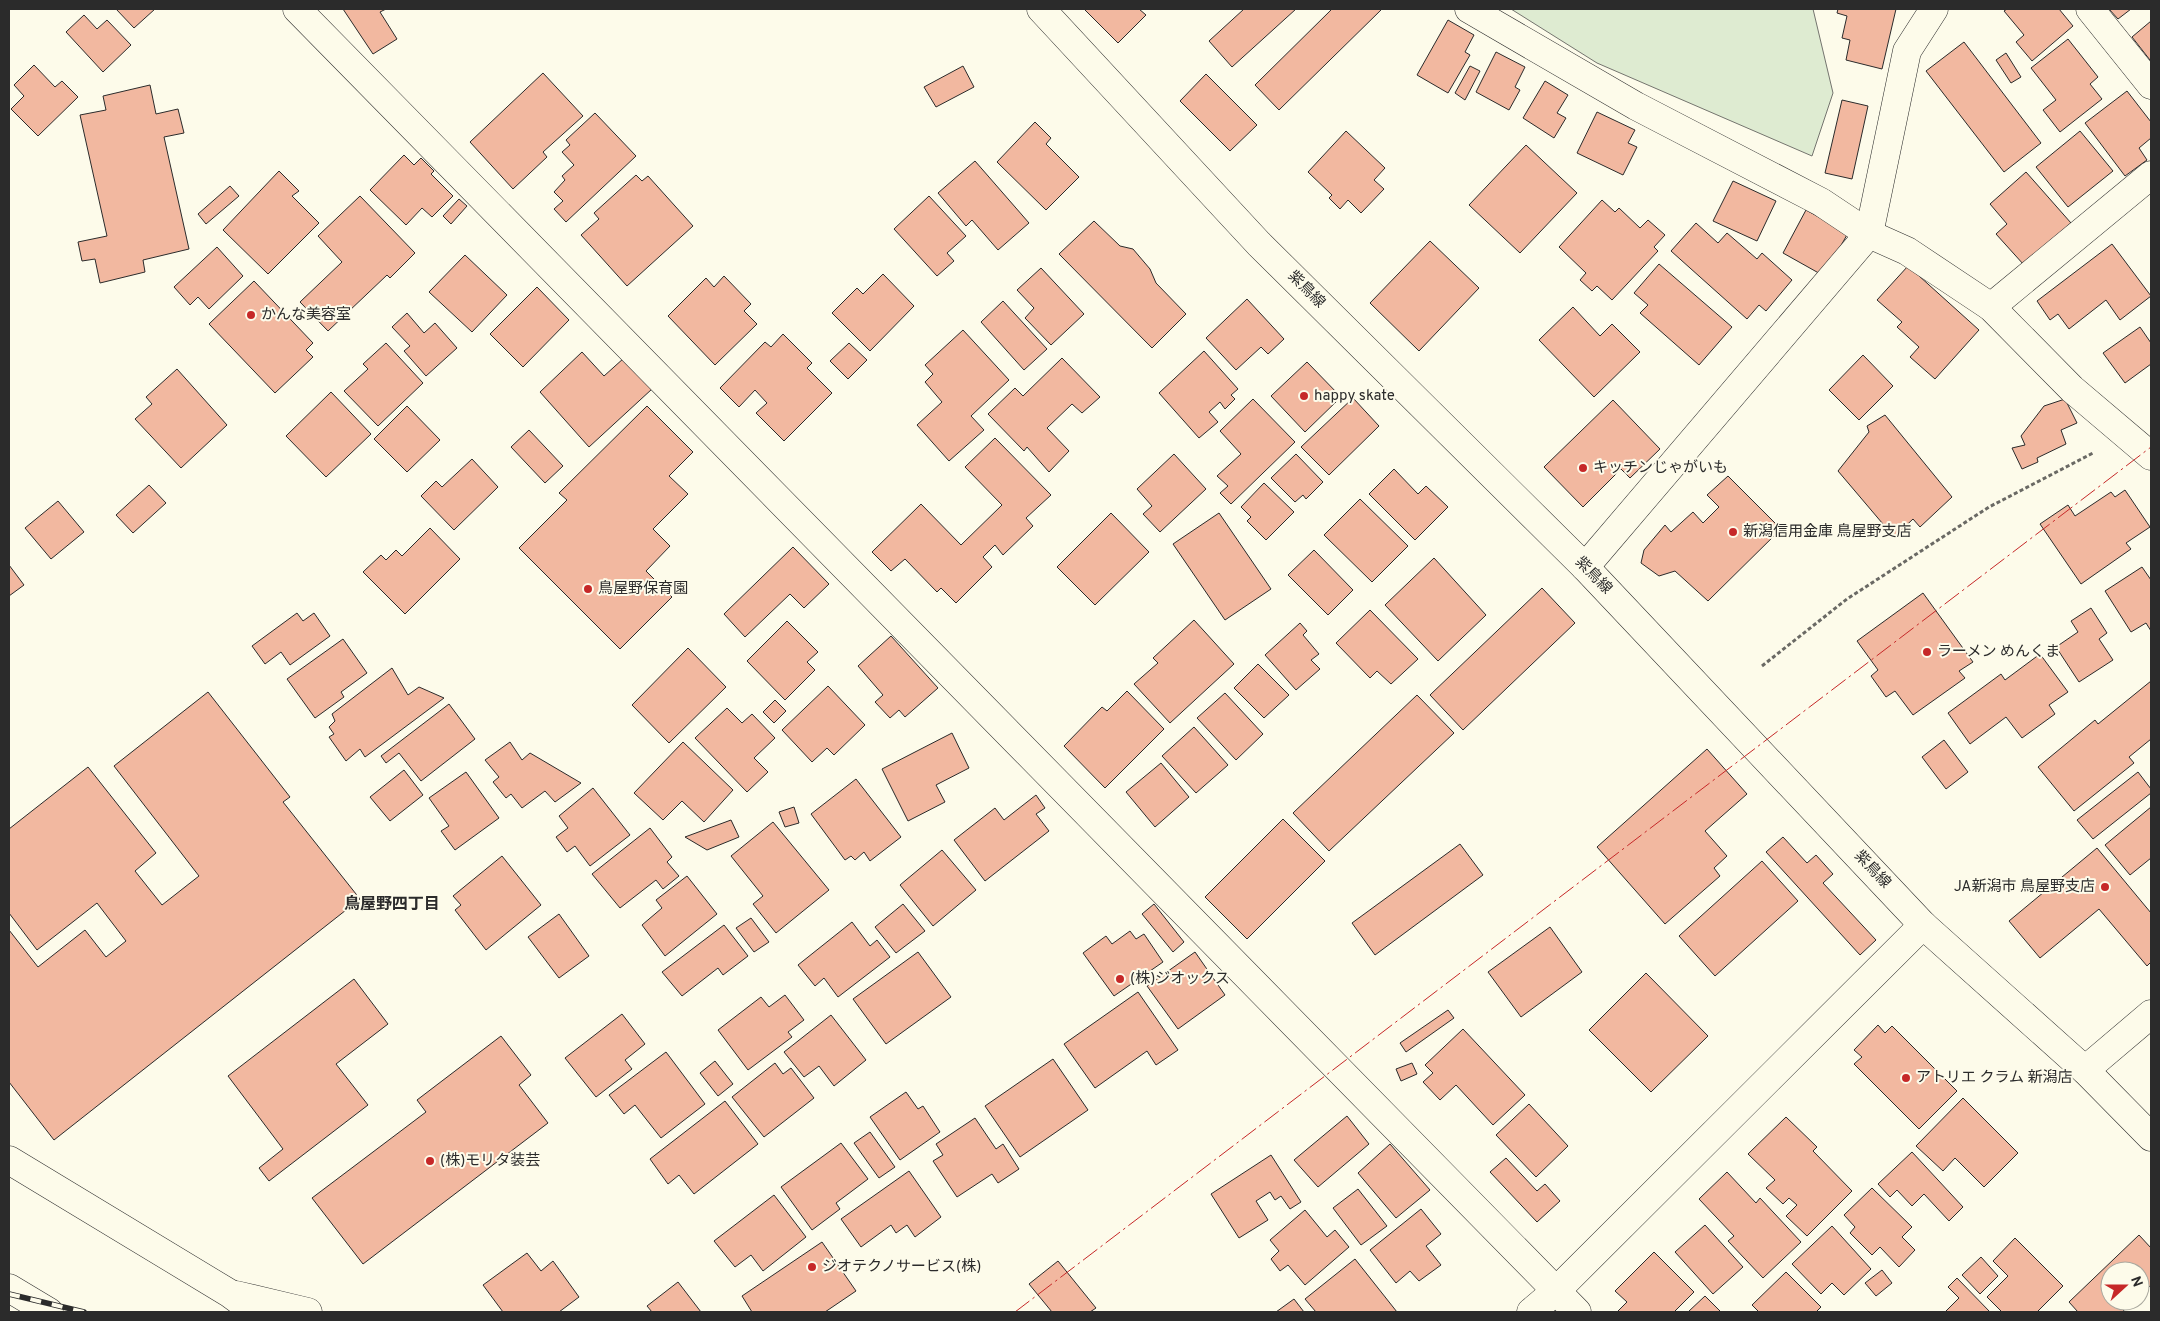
<svg xmlns="http://www.w3.org/2000/svg" width="2160" height="1321" font-family="Overpass,'Noto Sans JP',sans-serif">
<style>
.green{fill:#deebd1;stroke:#74746e}
.building{fill:#f2b8a0;stroke:#2b2b2b}
.lines{fill:none;stroke-linecap:round;stroke-linejoin:round}
.minor-casing{stroke:#2b2b2b;stroke-width:29}
.tertiary-casing{stroke:#2b2b2b;stroke-width:29}
.trunk-casing{stroke:#2b2b2b;stroke-width:29}
.path{stroke:#6a6964;stroke-width:3;stroke-dasharray:4 2.5;stroke-linecap:butt}
.minor{stroke:#fdfbea;stroke-width:28}
.tertiary{stroke:#fdfbea;stroke-width:28}
.trunk{stroke:#fdfbea;stroke-width:28}
.rail-casing{stroke:#2b2b2b;stroke-width:5.5}
.rail{stroke:#fdfbea;stroke-width:4;stroke-dasharray:11;stroke-linecap:butt}
.power{stroke:#c62828;stroke-width:1;stroke-dasharray:18 4 2.5 4;stroke-linecap:butt}
.poi-dot{fill:#c62828;stroke:#fdfbea;stroke-width:2}
.labels{text-anchor:middle;dominant-baseline:central;stroke-width:4;stroke-linejoin:round;paint-order:stroke}
.street-label{font-size:15px;fill:#2b2b2b;stroke:#fdfbea}
.poi-label{font-size:15px;fill:#2b2b2b;stroke:#fdfbea;text-anchor:start}
.neighbourhood-label{font-size:16px;font-weight:bold;fill:#2b2b2b;stroke:#fdfbea}
</style>
<rect width="100%" height="100%" fill="#fdfbea"/>
<polygon class="green" points="1511,9 1813,9 1833,93 1812,156 1597,63"/>
<g class="building">
<polygon points="116,9 155,9 134,28"/>
<polygon points="343,9 386,9 380,12 397,39 373,54"/>
<polygon points="1084,9 1139,9 1146,15 1118,43"/>
<polygon points="1244,9 1296,9 1232,67 1209,41"/>
<polygon points="1332,9 1382,9 1279,110 1255,85"/>
<polygon points="1838,9 1896,9 1882,69 1846,60 1850,40 1842,38 1847,16 1837,13"/>
<polygon points="2007,9 2059,9 2073,26 2032,61 2016,42 2024,35 2004,11"/>
<polygon points="2109,9 2131,9 2118,19"/>
<polygon points="84,15 97,29 107,20 131,45 103,72 66,32"/>
<polygon points="1448,20 1474,35 1465,52 1470,55 1448,93 1417,75"/>
<polygon points="2151,21 2151,59 2150,60 2132,37"/>
<polygon points="2068,39 2098,77 2090,84 2102,99 2060,132 2043,110 2056,100 2031,68"/>
<polygon points="1964,42 2041,143 2004,172 1926,71"/>
<polygon points="1496,52 1525,67 1515,87 1520,90 1509,110 1476,92"/>
<polygon points="2006,53 2021,77 2011,83 1996,60"/>
<polygon points="34,65 55,87 62,81 78,97 38,136 11,109 24,96 14,85"/>
<polygon points="963,66 974,87 936,107 924,87"/>
<polygon points="1470,66 1480,71 1465,100 1455,93"/>
<polygon points="543,73 583,116 543,152 547,157 513,189 470,142"/>
<polygon points="1206,74 1257,125 1230,151 1180,101"/>
<polygon points="1545,81 1568,95 1557,113 1566,118 1554,138 1523,118"/>
<polygon points="150,85 156,114 178,109 184,133 164,137 189,249 143,260 145,272 100,283 95,259 82,261 78,242 107,236 80,115 106,110 103,96"/>
<polygon points="2127,91 2151,122 2151,138 2139,148 2147,160 2125,176 2085,123"/>
<polygon points="1842,100 1868,106 1852,179 1825,173"/>
<polygon points="1597,112 1635,130 1628,143 1637,147 1623,175 1577,153"/>
<polygon points="595,113 636,156 566,222 554,209 563,201 554,192 565,180 562,176 574,165 562,152 570,145 566,140"/>
<polygon points="1035,122 1051,138 1046,144 1079,177 1046,210 997,162"/>
<polygon points="1346,131 1385,168 1374,180 1384,189 1361,213 1348,200 1340,209 1329,198 1332,195 1308,172"/>
<polygon points="2080,131 2113,171 2068,207 2036,167"/>
<polygon points="1526,145 1577,193 1520,253 1469,205"/>
<polygon points="404,155 414,165 421,158 434,171 431,174 453,196 432,217 422,208 406,225 370,190"/>
<polygon points="975,161 1029,223 998,250 972,220 966,226 938,193"/>
<polygon points="279,171 299,191 292,196 319,223 268,274 223,230"/>
<polygon points="2026,172 2071,223 2024,265 1996,234 2007,224 1990,204"/>
<polygon points="636,175 642,181 648,176 693,226 627,286 581,235 599,219 594,213"/>
<polygon points="1733,181 1776,201 1757,241 1713,221"/>
<polygon points="230,186 239,196 206,224 198,214"/>
<polygon points="360,196 415,253 390,278 387,275 328,331 300,302 342,262 318,236"/>
<polygon points="929,196 966,236 947,253 954,261 937,276 894,229"/>
<polygon points="459,199 467,206 451,224 443,216"/>
<polygon points="1602,200 1615,212 1619,208 1640,228 1648,220 1665,235 1654,247 1658,251 1612,300 1597,286 1592,291 1580,280 1586,273 1559,247"/>
<polygon points="1806,210 1848,233 1824,276 1783,253"/>
<polygon points="1094,221 1120,246 1133,249 1150,269 1156,283 1186,314 1152,348 1059,254"/>
<polygon points="1696,223 1718,243 1727,233 1757,259 1762,253 1792,280 1766,311 1759,305 1747,319 1671,251"/>
<polygon points="1430,241 1479,288 1419,351 1370,303"/>
<polygon points="2112,244 2151,296 2120,320 2106,300 2069,329 2058,314 2050,320 2037,301"/>
<polygon points="217,247 243,276 209,309 198,297 190,305 174,287"/>
<polygon points="465,255 507,295 472,332 429,292"/>
<polygon points="1659,264 1732,327 1699,365 1640,313 1648,305 1634,293"/>
<polygon points="1908,266 1979,330 1935,379 1910,357 1919,347 1897,327 1902,322 1877,300"/>
<polygon points="1041,268 1084,314 1051,345 1025,318 1034,308 1017,290"/>
<polygon points="883,274 914,306 870,351 832,313 857,288 863,294"/>
<polygon points="724,276 751,304 744,311 757,324 715,365 668,316 706,278 714,287"/>
<polygon points="254,281 313,343 306,350 313,357 275,393 209,324"/>
<polygon points="537,287 569,320 523,367 490,334"/>
<polygon points="1247,299 1284,339 1268,354 1261,347 1236,370 1206,338"/>
<polygon points="1003,301 1047,349 1024,370 981,322"/>
<polygon points="1573,307 1600,336 1612,324 1640,352 1594,397 1539,340"/>
<polygon points="407,313 424,333 435,323 457,348 426,376 404,351 410,346 392,327"/>
<polygon points="2140,327 2151,343 2151,364 2125,383 2103,353"/>
<polygon points="963,330 1009,380 971,416 984,430 949,461 917,425 942,402 925,382 933,374 925,365"/>
<polygon points="783,334 812,363 807,368 832,393 784,441 756,413 767,403 755,390 739,407 720,388 765,342 771,347"/>
<polygon points="386,343 423,383 378,426 344,391 368,369 363,364"/>
<polygon points="849,343 867,360 848,379 830,361"/>
<polygon points="1204,351 1238,389 1231,395 1235,399 1225,409 1220,402 1209,412 1218,422 1199,438 1159,393"/>
<polygon points="582,352 604,376 624,358 652,389 589,447 540,392"/>
<polygon points="1863,355 1893,386 1859,420 1829,390"/>
<polygon points="1062,358 1100,397 1082,413 1072,404 1047,428 1069,451 1049,472 1027,447 1024,451 988,414 1015,388 1023,396"/>
<polygon points="1307,362 1341,397 1305,432 1271,396"/>
<polygon points="177,369 227,425 181,468 135,419 152,404 146,397"/>
<polygon points="331,392 371,434 326,477 286,436"/>
<polygon points="1353,398 1379,426 1329,475 1301,447"/>
<polygon points="1253,399 1295,442 1231,504 1220,493 1228,486 1217,476 1241,454 1220,431"/>
<polygon points="2065,399 2077,423 2061,430 2066,444 2037,458 2038,462 2022,469 2012,448 2025,445 2021,436 2044,406"/>
<polygon points="1613,400 1660,449 1630,478 1621,469 1583,507 1544,467"/>
<polygon points="407,406 440,440 407,472 374,439"/>
<polygon points="647,406 693,452 669,476 688,494 653,529 670,546 646,571 672,597 620,649 519,548 567,500 559,493"/>
<polygon points="1885,415 1952,497 1920,527 1913,519 1894,537 1838,471 1869,432 1867,426"/>
<polygon points="529,430 563,466 545,483 511,447"/>
<polygon points="995,438 1051,495 1026,518 1033,526 1003,555 995,545 983,557 992,567 956,603 941,588 937,592 905,559 891,571 872,552 921,504 961,545 1002,505 965,467"/>
<polygon points="1174,454 1206,489 1160,532 1143,514 1152,506 1137,489"/>
<polygon points="1296,454 1323,482 1306,499 1303,495 1295,502 1271,478"/>
<polygon points="472,459 498,487 454,530 421,496 436,481 442,487"/>
<polygon points="1394,469 1418,494 1426,486 1448,507 1415,540 1369,494"/>
<polygon points="1728,476 1781,529 1708,601 1675,571 1659,576 1641,563 1644,550 1665,525 1671,532 1693,512 1703,523 1719,507 1707,495"/>
<polygon points="1264,483 1294,512 1266,540 1247,521 1251,517 1241,507"/>
<polygon points="149,485 166,503 133,533 116,515"/>
<polygon points="2125,490 2150,527 2126,543 2131,549 2081,584 2040,524 2068,505 2075,516 2111,492 2115,497"/>
<polygon points="1360,499 1408,546 1372,582 1324,535"/>
<polygon points="58,501 84,532 51,559 25,528"/>
<polygon points="1111,513 1149,552 1095,605 1057,567"/>
<polygon points="1219,513 1271,589 1225,620 1173,544"/>
<polygon points="430,528 460,559 405,614 363,572 381,555 386,560 396,550 402,556"/>
<polygon points="793,547 829,584 804,608 790,594 745,637 724,614"/>
<polygon points="1314,550 1353,590 1328,615 1288,575"/>
<polygon points="1434,558 1486,615 1438,661 1385,605"/>
<polygon points="9,565 24,585 9,596"/>
<polygon points="2142,567 2151,580 2151,631 2146,623 2131,632 2105,591"/>
<polygon points="1542,588 1575,623 1463,730 1430,695"/>
<polygon points="1923,593 1973,662 1959,671 1965,678 1913,715 1895,691 1886,697 1871,676 1878,670 1857,641"/>
<polygon points="2091,608 2107,633 2099,639 2113,660 2079,682 2056,647 2078,632 2071,621"/>
<polygon points="1370,610 1418,659 1391,684 1377,671 1370,678 1336,643"/>
<polygon points="297,613 303,621 314,613 330,636 290,665 281,652 265,664 252,646"/>
<polygon points="1194,620 1234,664 1170,723 1134,684 1158,663 1153,658"/>
<polygon points="787,621 818,652 807,662 815,670 785,700 747,661"/>
<polygon points="1300,623 1307,631 1303,635 1319,654 1311,660 1320,669 1296,690 1265,655"/>
<polygon points="891,636 938,688 905,717 899,710 890,718 875,702 883,695 858,666"/>
<polygon points="343,639 367,673 341,692 344,697 315,718 287,679"/>
<polygon points="688,648 726,687 669,743 632,705"/>
<polygon points="2040,654 2068,692 2049,705 2055,714 2022,738 2006,717 1970,744 1948,713 2001,674 2005,680"/>
<polygon points="1258,664 1289,695 1264,718 1234,688"/>
<polygon points="392,668 408,695 419,687 444,698 365,757 360,749 346,761 329,737 334,734 329,727 335,721 332,714"/>
<polygon points="2151,681 2151,739 2129,757 2134,763 2074,811 2038,767 2095,720 2098,724"/>
<polygon points="828,686 865,725 834,755 827,748 812,762 782,730"/>
<polygon points="1127,691 1164,729 1105,788 1064,746 1102,707 1107,711"/>
<polygon points="208,692 290,797 283,802 360,899 54,1140 9,1082 9,930 38,967 85,930 106,957 126,941 97,903 37,950 9,913 9,829 88,767 156,853 135,871 162,905 199,876 114,766"/>
<polygon points="1225,693 1263,734 1236,760 1197,718"/>
<polygon points="1417,695 1454,733 1329,851 1293,813"/>
<polygon points="775,700 786,711 774,723 763,712"/>
<polygon points="449,704 475,739 421,781 399,753 386,763 381,756"/>
<polygon points="727,708 742,723 752,714 775,738 754,758 768,772 747,792 695,738"/>
<polygon points="1194,727 1228,765 1196,793 1162,756"/>
<polygon points="952,733 969,768 936,785 945,802 908,821 882,769"/>
<polygon points="1944,740 1968,772 1946,789 1922,757"/>
<polygon points="510,742 522,760 530,753 581,783 555,802 545,791 522,808 511,794 506,798 493,782 499,777 485,760"/>
<polygon points="683,742 733,790 704,822 682,801 663,820 634,793"/>
<polygon points="1707,749 1747,794 1705,831 1727,856 1714,868 1720,876 1665,924 1597,847"/>
<polygon points="1161,763 1189,797 1155,827 1126,792"/>
<polygon points="404,770 423,795 390,821 370,797"/>
<polygon points="466,772 499,818 455,850 441,831 449,826 429,798"/>
<polygon points="2138,772 2151,789 2151,793 2093,839 2077,820"/>
<polygon points="856,779 901,837 870,861 864,852 855,860 851,856 845,860 811,814"/>
<polygon points="593,788 630,835 590,866 575,846 567,852 556,837 568,828 559,816"/>
<polygon points="1036,795 1045,808 1036,814 1049,831 985,881 954,840 995,808 1004,820"/>
<polygon points="794,807 799,823 785,827 779,812"/>
<polygon points="2151,807 2151,858 2130,875 2105,845"/>
<polygon points="1283,819 1325,861 1247,939 1205,897"/>
<polygon points="731,820 739,837 707,850 685,837"/>
<polygon points="773,822 829,890 776,933 753,904 763,896 731,856"/>
<polygon points="650,828 672,857 667,862 679,876 663,889 656,880 620,908 592,874"/>
<polygon points="1783,837 1807,863 1816,855 1833,874 1823,883 1876,940 1860,955 1766,852"/>
<polygon points="1460,844 1483,875 1375,955 1352,923"/>
<polygon points="2097,848 2151,913 2151,962 2147,966 2099,909 2040,958 2009,921"/>
<polygon points="942,850 976,890 933,926 900,885"/>
<polygon points="502,856 541,905 486,950 455,910 461,905 453,896"/>
<polygon points="1762,861 1798,901 1715,976 1679,936"/>
<polygon points="687,876 717,914 665,956 642,925 662,908 656,900"/>
<polygon points="903,904 925,931 896,953 875,927"/>
<polygon points="1154,904 1184,942 1173,952 1142,914"/>
<polygon points="559,914 589,956 559,978 528,937"/>
<polygon points="751,918 769,942 754,952 736,928"/>
<polygon points="852,922 870,946 877,940 890,957 838,997 824,978 815,986 798,965"/>
<polygon points="724,925 748,956 723,975 718,968 682,996 662,972"/>
<polygon points="1550,927 1582,972 1521,1017 1488,972"/>
<polygon points="1130,931 1136,939 1144,934 1163,962 1114,996 1083,953 1106,936 1112,944"/>
<polygon points="918,952 951,997 886,1044 853,999"/>
<polygon points="1195,952 1225,995 1178,1029 1147,986"/>
<polygon points="1646,973 1708,1036 1651,1092 1589,1030"/>
<polygon points="354,979 388,1024 336,1064 368,1105 269,1181 259,1168 283,1149 228,1076"/>
<polygon points="1138,992 1178,1050 1156,1065 1147,1051 1095,1088 1064,1044"/>
<polygon points="785,995 804,1020 788,1032 792,1037 748,1070 718,1030 761,997 769,1007"/>
<polygon points="1448,1010 1454,1018 1406,1052 1400,1043"/>
<polygon points="622,1014 645,1044 625,1060 632,1069 596,1097 565,1058"/>
<polygon points="831,1015 866,1060 834,1086 819,1066 804,1077 784,1052"/>
<polygon points="1878,1025 1885,1033 1892,1026 1957,1091 1919,1129 1854,1064 1862,1057 1854,1050"/>
<polygon points="1463,1029 1525,1095 1493,1125 1456,1085 1440,1100 1423,1082 1433,1073 1425,1065"/>
<polygon points="501,1036 531,1075 519,1085 548,1123 363,1264 312,1198 426,1112 417,1100"/>
<polygon points="666,1052 705,1104 661,1138 635,1105 624,1114 609,1095"/>
<polygon points="1053,1059 1088,1110 1020,1157 985,1106"/>
<polygon points="715,1061 733,1084 718,1096 700,1073"/>
<polygon points="775,1063 783,1074 791,1068 814,1098 764,1137 732,1097"/>
<polygon points="1412,1063 1417,1074 1401,1081 1396,1069"/>
<polygon points="906,1092 918,1109 923,1106 940,1132 900,1160 870,1117"/>
<polygon points="1963,1098 2018,1153 1984,1187 1955,1158 1943,1171 1916,1146"/>
<polygon points="725,1101 758,1144 694,1194 679,1175 668,1184 650,1159"/>
<polygon points="1529,1104 1568,1146 1536,1177 1496,1135"/>
<polygon points="1347,1116 1369,1144 1318,1187 1294,1160"/>
<polygon points="1786,1117 1817,1147 1813,1151 1852,1191 1807,1236 1786,1216 1797,1205 1789,1198 1783,1204 1766,1188 1775,1180 1748,1154"/>
<polygon points="975,1118 996,1149 1003,1144 1019,1169 998,1183 992,1174 957,1197 933,1161 943,1155 936,1144"/>
<polygon points="870,1132 895,1167 879,1178 854,1143"/>
<polygon points="841,1143 868,1179 836,1203 840,1209 812,1230 781,1187"/>
<polygon points="1390,1144 1430,1190 1396,1218 1358,1173"/>
<polygon points="1912,1152 1963,1207 1949,1221 1924,1194 1912,1206 1897,1190 1890,1197 1878,1184"/>
<polygon points="1271,1155 1301,1202 1290,1209 1281,1196 1275,1200 1270,1192 1256,1201 1268,1220 1239,1238 1211,1194"/>
<polygon points="1506,1158 1537,1191 1545,1184 1560,1201 1537,1222 1490,1172"/>
<polygon points="909,1171 941,1217 915,1237 907,1225 896,1233 891,1225 861,1247 841,1219"/>
<polygon points="1727,1172 1756,1203 1760,1198 1801,1242 1763,1278 1728,1241 1734,1236 1699,1199"/>
<polygon points="1872,1188 1912,1227 1902,1237 1915,1250 1899,1267 1880,1247 1872,1255 1850,1233 1855,1227 1844,1215"/>
<polygon points="1358,1189 1387,1226 1361,1245 1333,1208"/>
<polygon points="774,1195 806,1237 763,1271 751,1255 735,1267 714,1241"/>
<polygon points="1421,1209 1441,1234 1426,1246 1441,1265 1419,1281 1410,1271 1396,1283 1370,1250"/>
<polygon points="1305,1210 1327,1237 1335,1230 1349,1247 1305,1285 1288,1265 1280,1271 1271,1259 1279,1251 1270,1240"/>
<polygon points="1705,1225 1743,1267 1713,1294 1675,1252"/>
<polygon points="1832,1226 1871,1269 1844,1295 1832,1283 1821,1294 1792,1264"/>
<polygon points="2139,1235 2151,1248 2151,1285 2140,1295 2140,1271 2110,1271 2110,1301 2134,1301 2122,1312 2078,1312 2069,1302"/>
<polygon points="2015,1238 2063,1286 2037,1312 2002,1312 1987,1297 2008,1276 1993,1261"/>
<polygon points="822,1242 856,1291 825,1312 752,1312 742,1296"/>
<polygon points="1654,1252 1694,1292 1674,1312 1617,1312 1627,1302 1615,1291"/>
<polygon points="527,1253 541,1271 553,1261 579,1297 559,1312 503,1312 483,1285"/>
<polygon points="1981,1257 1998,1276 1980,1294 1962,1275"/>
<polygon points="1355,1259 1397,1312 1316,1312 1305,1299"/>
<polygon points="1058,1261 1096,1308 1090,1312 1052,1312 1029,1284"/>
<polygon points="1882,1270 1892,1283 1876,1296 1865,1283"/>
<polygon points="1786,1272 1821,1307 1816,1312 1759,1312 1752,1305"/>
<polygon points="1957,1278 1990,1312 1945,1312 1959,1298 1948,1287"/>
<polygon points="678,1282 701,1312 652,1312 647,1306"/>
<polygon points="1705,1296 1721,1312 1688,1312"/>
<polygon points="1294,1299 1304,1312 1276,1312"/>
</g>
<g class="lines">
<g class="minor-casing">
<g id="minor">
<polyline points="297,9 1577,1312"/>
<polyline points="1469,9 1636,106 1821,202 1869,234 1907,251 1991,307 2072,389 2151,456"/>
<polyline points="2090,9 2151,85"/>
<polyline points="1991,307 2151,175"/>
<polyline points="1585,567 1869,234 1907,51 1934,9"/>
<polyline points="2085,1070 2151,1014"/>
<polyline points="9,1160 229,1293 255,1312"/>
<polyline points="236,1295 308,1312"/>
<polyline points="1531,1312 1557,1290 1923,925"/>
</g>
</g>
<g class="tertiary-casing">
<polyline id="tertiary" points="1041,9 1259,244 1585,567 1923,925 2085,1070 2151,1137"/>
</g>
<g class="trunk-casing">
<polyline id="trunk" points="9,1288 49,1312"/>
</g>
<polyline class="path" points="1762,666 1847,599 1989,507 2093,453"/>
<use href="#minor" class="minor"/>
<use href="#tertiary" class="tertiary"/>
<use href="#trunk" class="trunk"/>
<g class="rail-casing">
<polyline id="rail" points="9,1294 84,1312"/>
</g>
<use href="#rail" class="rail"/>
<polyline class="power" points="1015,1312 2151,447"/>
</g>
<g class="poi-dot">
<circle cx="251" cy="315" r="5"/>
<circle cx="1304" cy="396" r="5"/>
<circle cx="1583" cy="468" r="5"/>
<circle cx="1733" cy="532" r="5"/>
<circle cx="588" cy="589" r="5"/>
<circle cx="1927" cy="652" r="5"/>
<circle cx="2105" cy="887" r="5"/>
<circle cx="1120" cy="979" r="5"/>
<circle cx="1906" cy="1078" r="5"/>
<circle cx="430" cy="1161" r="5"/>
<circle cx="812" cy="1267" r="5"/>
</g>
<g class="labels">
<g class="street-label">
<text transform="translate(1306 290) rotate(45)">紫鳥線</text>
<text transform="translate(1593 576) rotate(46)">紫鳥線</text>
<text transform="translate(1872 870) rotate(47)">紫鳥線</text>
</g>
<g class="poi-label">
<text x="261" y="315">かんな美容室</text>
<text x="1314" y="396">happy skate</text>
<text x="1593" y="468">キッチンじゃがいも</text>
<text x="1743" y="532">新潟信用金庫 鳥屋野支店</text>
<text x="598" y="589">鳥屋野保育園</text>
<text x="1937" y="652">ラーメン めんくま</text>
<text x="2095" y="887" text-anchor="end">JA新潟市 鳥屋野支店</text>
<text x="1130" y="979">(株)ジオックス</text>
<text x="1916" y="1078">アトリエ クラム 新潟店</text>
<text x="440" y="1161">(株)モリタ装芸</text>
<text x="822" y="1267">ジオテクノサービス(株)</text>
</g>
<g class="neighbourhood-label">
<text x="392" y="905">鳥屋野四丁目</text>
</g>
</g>
<rect width="2160" height="1321" fill="none" stroke="#2b2b2b" stroke-width="20"/>
<g transform="translate(2125 1286) rotate(69)"><circle r="24" fill="#fdfbea" stroke="#a9a89e"/>
<path d="M0-4L9 19L0 12L-9 19Z" fill="#c62828"/>
<text y="-8" font-size="14" font-weight="bold" text-anchor="middle" fill="#2b2b2b">N</text>
</g>
</svg>
